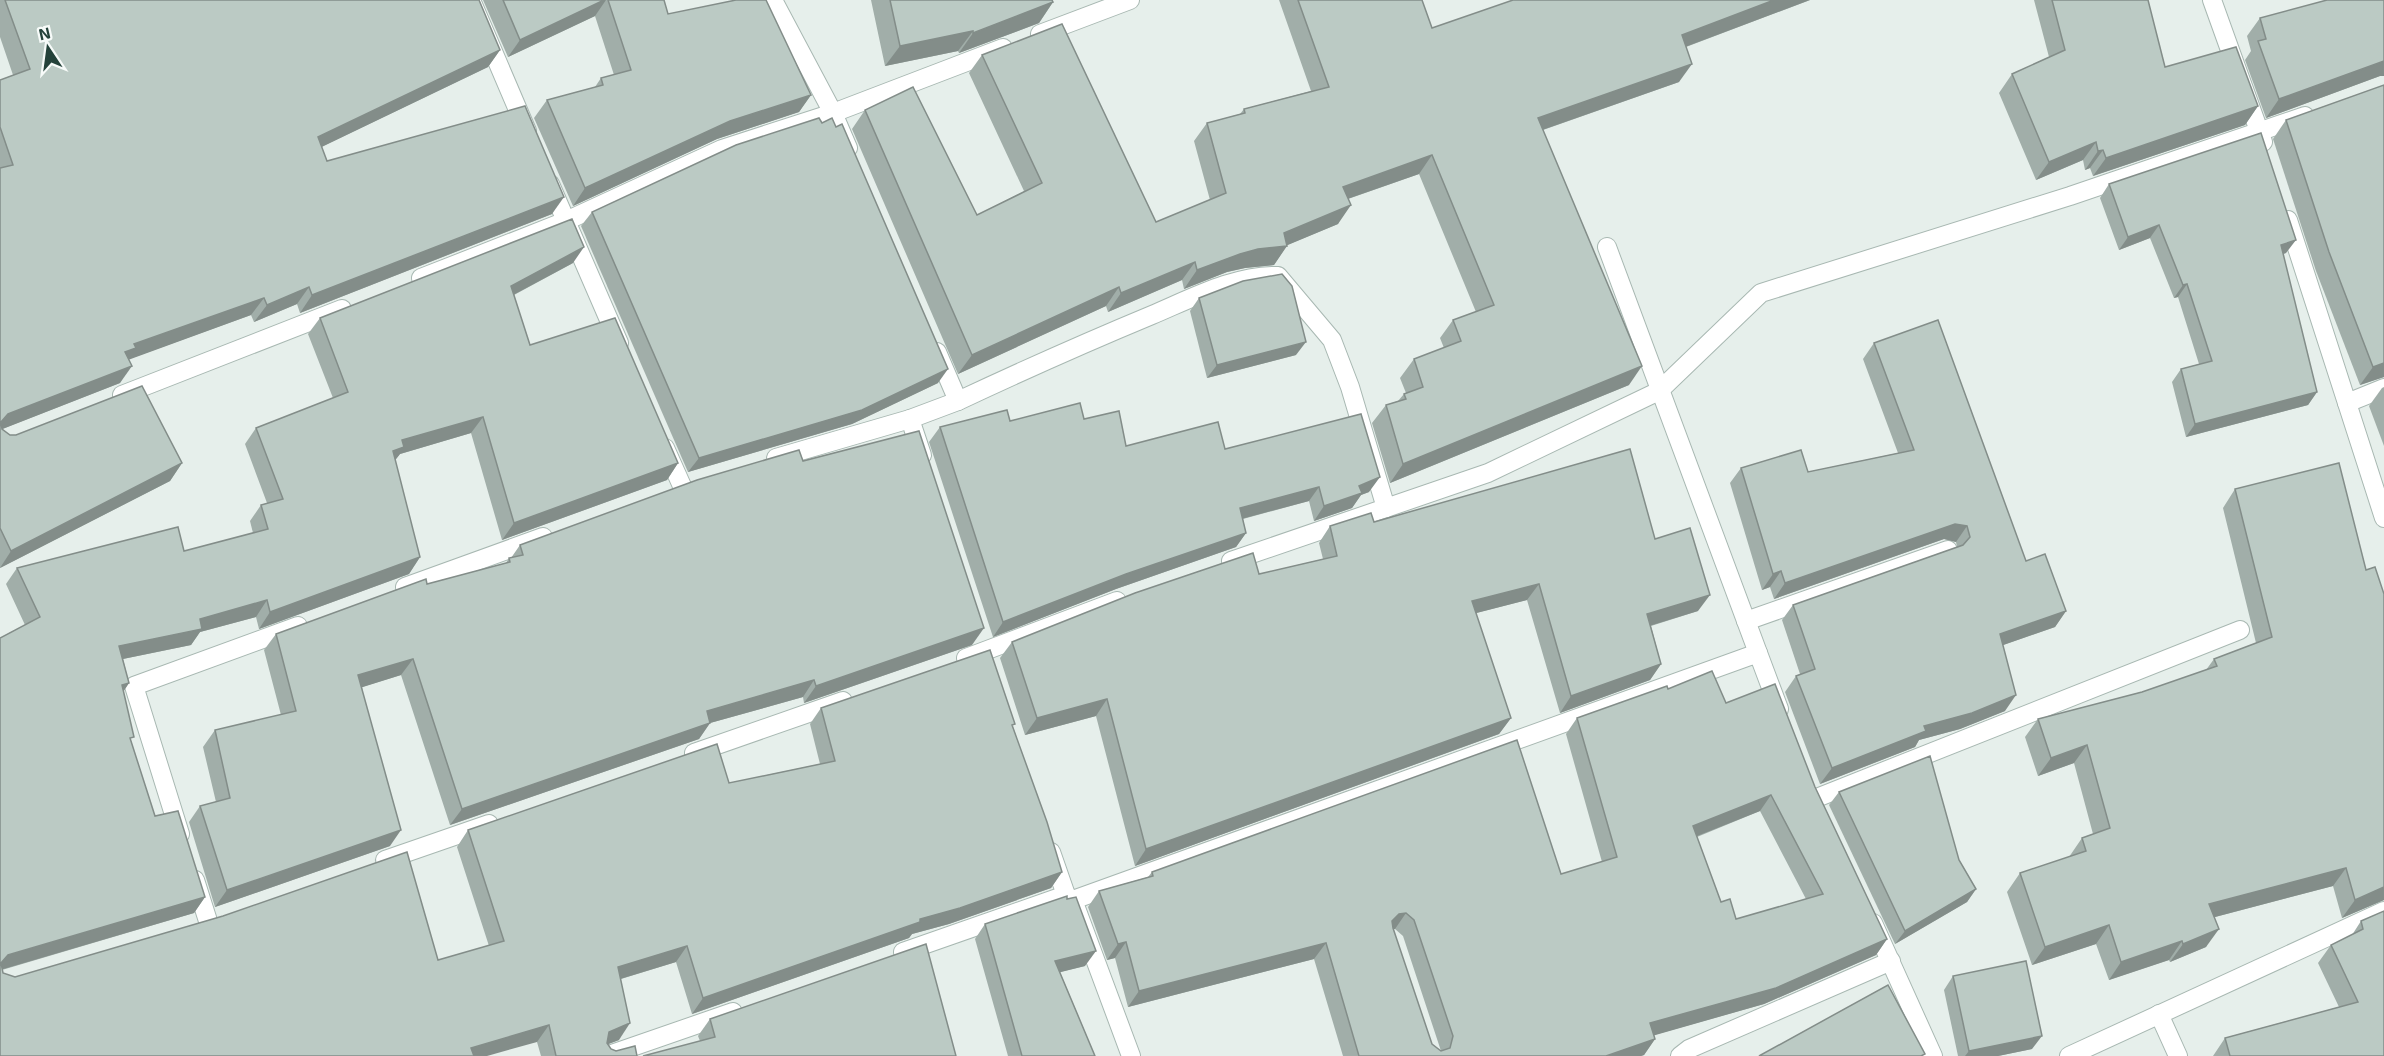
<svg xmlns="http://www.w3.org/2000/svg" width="2384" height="1056" font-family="'Exo 2',sans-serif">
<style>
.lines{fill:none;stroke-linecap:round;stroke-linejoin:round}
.minor-casing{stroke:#a8b8b2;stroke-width:20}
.minor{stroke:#fff;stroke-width:18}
.wall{fill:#a1aea9;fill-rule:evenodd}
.shaded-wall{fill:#838d89}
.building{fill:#bbcac4;stroke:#838d89;stroke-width:1.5;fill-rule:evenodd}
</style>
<rect width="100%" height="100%" fill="#e6efeb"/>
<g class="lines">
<g class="minor-casing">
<g id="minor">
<polyline points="471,0 527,131"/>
<polyline points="773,0 833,113 1003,48"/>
<polyline points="2212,0 2263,142"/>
<polyline points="1040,34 1130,0"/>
<polyline points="550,184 619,343"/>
<polyline points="2288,220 2347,403 2384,388"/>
<polyline points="1607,247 1758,653"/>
<polyline points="421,278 566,221 722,149 833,113 848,148"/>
<polyline points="122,395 342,309"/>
<path d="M958,401C1022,371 1087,342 1152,315C1190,299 1237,274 1278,276L1332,340L1350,387L1386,508"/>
<polyline points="2347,403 2384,518"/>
<polyline points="665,448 682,486"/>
<polyline points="922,455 910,419 958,401 937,352"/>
<polyline points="776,458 910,419"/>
<polyline points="1231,561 1488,473 1659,391 1761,293 2070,196 2305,116"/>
<polyline points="405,587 543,537"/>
<polyline points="1746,621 1948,550"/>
<polyline points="966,658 1117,601"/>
<polyline points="694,753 843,701"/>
<polyline points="1814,799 2240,630"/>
<polyline points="180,834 134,686 298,626"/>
<polyline points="1051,852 1066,895 1073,900 1131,1056"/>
<polyline points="385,860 489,824"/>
<polyline points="195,880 208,921"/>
<polyline points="1073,900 1758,653 1779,709"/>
<polyline points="1873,923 1933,1056"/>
<polyline points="903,952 1066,895"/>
<polyline points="2159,1014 2178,1056"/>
<polyline points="606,1056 733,1012"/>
<polyline points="1680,1056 1689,1049 1891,961"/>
<polyline points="2069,1056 2384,911"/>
</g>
</g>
<use href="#minor" class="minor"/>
</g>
<g class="wall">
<polygon points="0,0 479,0 500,50 488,67 321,147 327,161 552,214 300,313 297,304 254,322 251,315 129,359 120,383 2,429 10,435 182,463 170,481 0,568 0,80 13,75 0,37"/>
<polygon points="483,0 664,0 668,14 811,95 799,112 717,139 573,206 534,118 547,100 595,87 601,78 614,75 595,16 508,57"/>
<polygon points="871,0 1052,0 1053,2 1039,23 959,53 958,51 885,66"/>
<polygon points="1279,0 1422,0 1432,28 1810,0 1686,47 1679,82 1543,130 1629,385 1390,483 1372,423 1386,405 1398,401 1404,394 1406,393 1400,378 1414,359 1444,348 1440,338 1453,320 1476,312 1419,174 1348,199 1338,224 1287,245 1274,265 1245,268 1227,272 1184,289 1182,280 1108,312 1106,306 958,374 852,129 865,110 977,215 1024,191 969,73 982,55 1156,222 1210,200 1194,141 1207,123 1240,114 1244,109 1311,91"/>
<polygon points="2034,0 2148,0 2165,67 2258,106 2245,125 2093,176 2090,168 2085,170 2083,160 2036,180 1999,93 2012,74 2049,57"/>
<polygon points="2260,18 2380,76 2266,118 2245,60 2251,51 2247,36"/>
<polygon points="2384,85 2384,377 2360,385 2316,271 2273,139 2286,120"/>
<polygon points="2109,184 2286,253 2283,254 2317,392 2308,405 2186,437 2172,382 2181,369 2199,364 2178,297 2174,298 2150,238 2119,250 2100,198"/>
<polygon points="592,212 938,383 852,424 688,472 581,226"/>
<polygon points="573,263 514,295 530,345 678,463 667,480 502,540 471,433 400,454 395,460 420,557 409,574 259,629 256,617 200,632 191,645 123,659 129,683 123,691 131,741 155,816 205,897 194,913 2,970 3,973 15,977 438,960 489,946 457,847 468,830 729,783 820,764 810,724 821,708 1013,727 1062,872 1051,888 949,924 912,934 909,938 692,1014 676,962 621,979 619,1040 608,1044 611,1049 616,1051 637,1056 541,1056 537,1042 0,1056 0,638 25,625 6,584 17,568 184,551 253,533 250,521 261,505 267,503 245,444 256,428 333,398 308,334 320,318"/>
<polygon points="1199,298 1296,355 1207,378 1190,311"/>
<polygon points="1874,343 2026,561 2066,611 2055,627 2003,645 2005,711 1960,729 1919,740 1915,747 1820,784 1785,692 1796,676 1800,674 1782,620 1793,605 1957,547 1956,542 1944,539 1774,599 1770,587 1762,590 1730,483 1741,468 1808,472 1898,453 1863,359"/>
<polygon points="2384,387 2384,446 2369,406 2382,388"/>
<polygon points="1084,419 1126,446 1225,449 1369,492 1361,495 1352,508 1314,521 1309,501 1243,519 1246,533 1236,547 1116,589 993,637 929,442 940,427"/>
<polygon points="803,461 972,645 804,703 803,697 710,723 699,739 450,825 401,675 362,687 390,846 215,907 189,822 200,806 216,802 203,747 215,730 281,715 264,650 276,634 427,584 506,563 509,558 511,558 520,545"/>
<polygon points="2235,489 2366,570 2384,594 2384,900 2342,918 2333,886 2215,917 2206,947 2170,962 2169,960 2109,980 2096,944 2032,965 2007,892 2020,873 2069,857 2082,838 2093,834 2074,763 2038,776 2025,737 2038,719 2142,692 2206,670 2214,659 2256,643 2223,508"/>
<polygon points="1374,522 1655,539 1698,611 1651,626 1661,664 1650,680 1560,713 1527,600 1476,613 1511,718 1499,734 1135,866 1096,716 1025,735 1000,658 1012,642 1259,574 1323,559 1319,543 1330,526"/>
<path d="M1668,689L1726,703L1815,787L1887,939L1876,955L1764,1004L1654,1035L1655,1039L1644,1055L1641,1056H1343L1314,959L1128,1007L1115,958L1107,960L1088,907L1099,891L1148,877L1152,872L1561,874L1602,862L1566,734L1577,718ZM1760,811L1806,899L1736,919L1721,902L1697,837ZM1393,929H1395L1403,936L1441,1051L1432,1044Z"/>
<polygon points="1839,792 1959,860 1976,889 1967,902 1895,944 1829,805"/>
<polygon points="2384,911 2384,1056 2213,1056 2225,1038 2339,1007 2318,963 2331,945 2352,935 2361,921"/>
<polygon points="985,924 1085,966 1060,972 1095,1056 1008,1056 975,939"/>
<polygon points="1953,976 2032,1049 1998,1056 1958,1056 1944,990"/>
<polygon points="710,1019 956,1056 700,1041 698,1036"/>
</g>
<g class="shaded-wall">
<polygon points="604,0 606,0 595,16 508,57 520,40"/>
<polygon points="1774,0 1810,0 1669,53 1682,35"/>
<polygon points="1053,2 1039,23 959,53 973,33"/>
<polygon points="973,31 958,51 885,66 900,46"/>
<polygon points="500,50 488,67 305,155 318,137"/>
<polygon points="2384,61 2384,76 2380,76 2266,118 2279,99"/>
<polygon points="1692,64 1679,82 1525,136 1538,118"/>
<polygon points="811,95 799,112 717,139 573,206 585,188 730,121"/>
<polygon points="2258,106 2245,125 2093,176 2106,158"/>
<polygon points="2096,142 2083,160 2036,180 2049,162"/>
<polygon points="2103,150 2090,168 2085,170 2098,151"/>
<polygon points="1432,155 1419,174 1330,205 1343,187"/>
<polygon points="564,197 552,214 300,313 312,295"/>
<polygon points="1351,205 1338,224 1283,247 1287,246 1274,265 1245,268 1227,272 1184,289 1197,270"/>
<polygon points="2159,225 2150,238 2119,250 2128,237"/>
<polygon points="2296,240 2286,253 2271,258 2281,245"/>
<polygon points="584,247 573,263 500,302 511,286"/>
<polygon points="1195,262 1182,280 1108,312 1121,293"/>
<polygon points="2187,284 2178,297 2174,298 2183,285"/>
<polygon points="309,287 297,304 254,322 267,305"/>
<polygon points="1119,287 1106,306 958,374 972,355"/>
<polygon points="264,298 251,315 128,360 125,352 134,344"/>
<polygon points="1306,342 1296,355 1207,378 1217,365"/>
<polygon points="2384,363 2384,377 2360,385 2373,367"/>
<polygon points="132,366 120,383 0,430 0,424 8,414"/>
<polygon points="1642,366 1629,385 1390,483 1403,464"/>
<polygon points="948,369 938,383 852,424 688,472 699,458"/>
<polygon points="2317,392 2308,405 2186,437 2195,424"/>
<polygon points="483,417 471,433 400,454 393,463 382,468 402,440"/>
<polygon points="182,463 170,481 0,568 11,551"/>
<polygon points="678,463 667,480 502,540 514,523"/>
<polygon points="1380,477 1369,492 1361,495 1352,508 1314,521 1324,506 1359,486"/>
<polygon points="1319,487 1309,501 1230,522 1240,508"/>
<polygon points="1955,524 1967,526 1956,542 1944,539 1774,599 1785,583"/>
<polygon points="1246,533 1236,547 1116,589 993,637 1003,622 1126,574"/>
<polygon points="420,557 409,574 259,629 270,612"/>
<polygon points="1781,571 1770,587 1762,590 1773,574"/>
<polygon points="1539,584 1527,600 1461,617 1472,601"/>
<polygon points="1710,595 1698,611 1636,630 1647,614"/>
<polygon points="267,600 256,617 200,632 191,645 108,662 119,646 200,619"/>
<polygon points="2066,611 2055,627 1989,650 2000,634"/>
<polygon points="984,628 972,645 804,703 816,686"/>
<polygon points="413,659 401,675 347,692 358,675"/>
<polygon points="1661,664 1650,680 1560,713 1571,696"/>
<polygon points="814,680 803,697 710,723 699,739 450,825 462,809 707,711"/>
<polygon points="129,683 118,700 122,685"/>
<polygon points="2016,695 2005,711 1960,729 1919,740 1915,747 1820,784 1832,768 1924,726"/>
<polygon points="1107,699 1096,716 1025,735 1037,718"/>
<polygon points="1511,718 1499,734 1135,866 1146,849"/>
<polygon points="2087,745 2074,763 2038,776 2051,758"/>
<polygon points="1771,795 1760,811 1682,842 1693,826"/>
<polygon points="401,830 390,846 215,907 227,890"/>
<polygon points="2346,868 2333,886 2196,922 2209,904"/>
<polygon points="1062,872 1051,888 949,924 912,934 909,938 692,1014 703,998 920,919"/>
<polygon points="2384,887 2384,900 2342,918 2355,900"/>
<polygon points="1976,889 1967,902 1895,944 1905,931"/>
<polygon points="205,897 194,913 0,970 0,963 8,955"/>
<polygon points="1406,913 1395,929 1388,930 1392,921 1399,914"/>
<polygon points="2109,925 2096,944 2032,965 2045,947"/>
<polygon points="2219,929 2206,947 2170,962 2183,944"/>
<polygon points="1887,939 1876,955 1764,1004 1638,1040 1650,1023"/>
<polygon points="2182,941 2169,960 2109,980 2121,962"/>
<polygon points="1126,942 1115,958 1107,960 1118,944"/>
<polygon points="1326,943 1314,959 1128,1007 1139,991"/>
<polygon points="687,946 676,962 607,983 618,967"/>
<polygon points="1096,951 1085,966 1045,976 1055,961"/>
<polygon points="630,1023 619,1040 598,1048 609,1032"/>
<polygon points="549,1025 537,1042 487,1056 465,1056 471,1048"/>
<polygon points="2042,1036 2032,1049 1998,1056 1965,1056 1969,1051"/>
<polygon points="1655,1039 1644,1055 1641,1056 1606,1056"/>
</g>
<g class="building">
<polygon points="5,0 479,0 500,50 318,137 327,161 525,106 564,197 312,295 309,287 267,305 264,298 134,344 136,348 125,352 132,366 8,414 1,422 2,429 10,435 16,435 142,386 182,463 11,551 0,528 0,168 13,165 0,127 0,80 30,69"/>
<polygon points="503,0 604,0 520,40"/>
<polygon points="608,0 664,0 668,14 736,0 766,0 811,95 730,121 585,188 547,100 603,85 601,78 631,70"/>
<polygon points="890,0 1052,0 1053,2 973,33 973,31 900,46"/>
<polygon points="1298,0 1422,0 1432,28 1513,0 1774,0 1682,35 1692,64 1538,118 1642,366 1403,464 1386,405 1406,399 1404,394 1423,387 1414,359 1461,341 1453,320 1494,305 1432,155 1343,187 1351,205 1284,233 1287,246 1258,249 1240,254 1197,270 1195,262 1121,293 1119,287 972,355 865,110 913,87 977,215 1042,183 982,55 1062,24 1156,222 1226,193 1207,123 1245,113 1244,109 1329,87"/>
<polygon points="2052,0 2148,0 2165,67 2236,47 2258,106 2106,158 2103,150 2098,151 2096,142 2049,162 2012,74 2065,50"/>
<polygon points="2327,0 2384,0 2384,61 2279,99 2258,41 2266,39 2260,18"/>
<polygon points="2384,85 2384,363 2373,367 2329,252 2286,120"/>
<polygon points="819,118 822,123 832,118 836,127 842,124 948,369 862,410 699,458 592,212 736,145"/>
<polygon points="2261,133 2296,240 2281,245 2317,392 2195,424 2181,369 2212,361 2187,284 2183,285 2159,225 2128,237 2109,184"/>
<polygon points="572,219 584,247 511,286 530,345 615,318 678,463 514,523 483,417 402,440 404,447 393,451 420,557 270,612 267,600 200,619 202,629 119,646 129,683 122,685 134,737 130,738 155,816 178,811 205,897 8,955 1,963 3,973 15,977 223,916 407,852 438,960 504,941 468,830 717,744 729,783 835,761 821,708 990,650 1015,724 1012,725 1047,822 1062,872 960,908 920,919 920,922 703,998 687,946 618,967 630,1023 609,1032 607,1043 611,1049 616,1051 635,1046 637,1056 556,1056 549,1025 471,1048 474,1056 0,1056 0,638 40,617 17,568 178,527 184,551 268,529 261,505 283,499 256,428 348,392 320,318"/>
<polygon points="1282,274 1292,286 1306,342 1217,365 1199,298 1243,281"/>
<polygon points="1938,320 2026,561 2045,554 2066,611 2000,634 2016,695 1972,713 1924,726 1926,731 1832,768 1796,676 1815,669 1793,605 1963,545 1970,537 1967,526 1955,524 1785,583 1781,571 1773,574 1741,468 1801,450 1808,472 1914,450 1874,343"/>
<polygon points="1080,403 1084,419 1119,411 1126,446 1218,422 1225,449 1361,414 1380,477 1359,486 1362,493 1324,506 1319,487 1240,508 1246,533 1126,574 1003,622 940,427 1007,410 1010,421"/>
<polygon points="919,431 984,628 816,686 814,680 707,711 710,723 462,809 413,659 358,675 401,830 227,890 200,806 230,798 215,730 296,711 276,634 426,579 427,584 510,562 509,558 523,555 520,545 697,480 799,450 803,461"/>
<polygon points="1630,449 1655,539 1690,528 1710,595 1647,614 1661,664 1571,696 1539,584 1472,601 1511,718 1146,849 1107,699 1037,718 1012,642 1135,593 1253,553 1259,574 1337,556 1330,526 1371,513 1374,522"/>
<polygon points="2339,463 2366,570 2375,567 2384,594 2384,887 2355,900 2346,868 2209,904 2219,929 2183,944 2182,941 2121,962 2109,925 2045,947 2020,873 2086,851 2082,838 2110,828 2087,745 2051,758 2038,719 2142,692 2217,666 2214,659 2272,637 2235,489"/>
<path d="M1712,671L1726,703L1775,684L1815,787L1887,939L1776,988L1650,1023L1655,1039L1606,1056H1359L1326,943L1139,991L1126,942L1118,944L1099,891L1153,876L1152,872L1517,740L1561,874L1617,857L1577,718L1667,686L1668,689ZM1771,795L1823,894L1736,919L1730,899L1721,902L1693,826ZM1406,913L1414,920L1453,1036L1450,1048L1441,1051L1432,1044L1393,928L1392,921L1399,914Z"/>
<polygon points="1930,756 1959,860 1976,889 1905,931 1839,792"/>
<polygon points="1067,896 1067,899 1076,897 1096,951 1055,961 1095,1056 1022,1056 985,924"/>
<polygon points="2384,911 2384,1056 2230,1056 2225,1038 2358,1002 2331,945 2363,929 2361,921"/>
<polygon points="926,944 956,1056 643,1056 715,1037 710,1019"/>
<polygon points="2026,961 2042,1036 1969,1051 1953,976"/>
<polygon points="1888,985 1925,1054 1921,1056 1759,1056"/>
</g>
<g transform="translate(48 48) rotate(347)" stroke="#f7fbf9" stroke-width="4.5" paint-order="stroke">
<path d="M0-4.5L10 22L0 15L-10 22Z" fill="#24423a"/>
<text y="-9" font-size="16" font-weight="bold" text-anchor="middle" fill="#24423a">N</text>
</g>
</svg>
